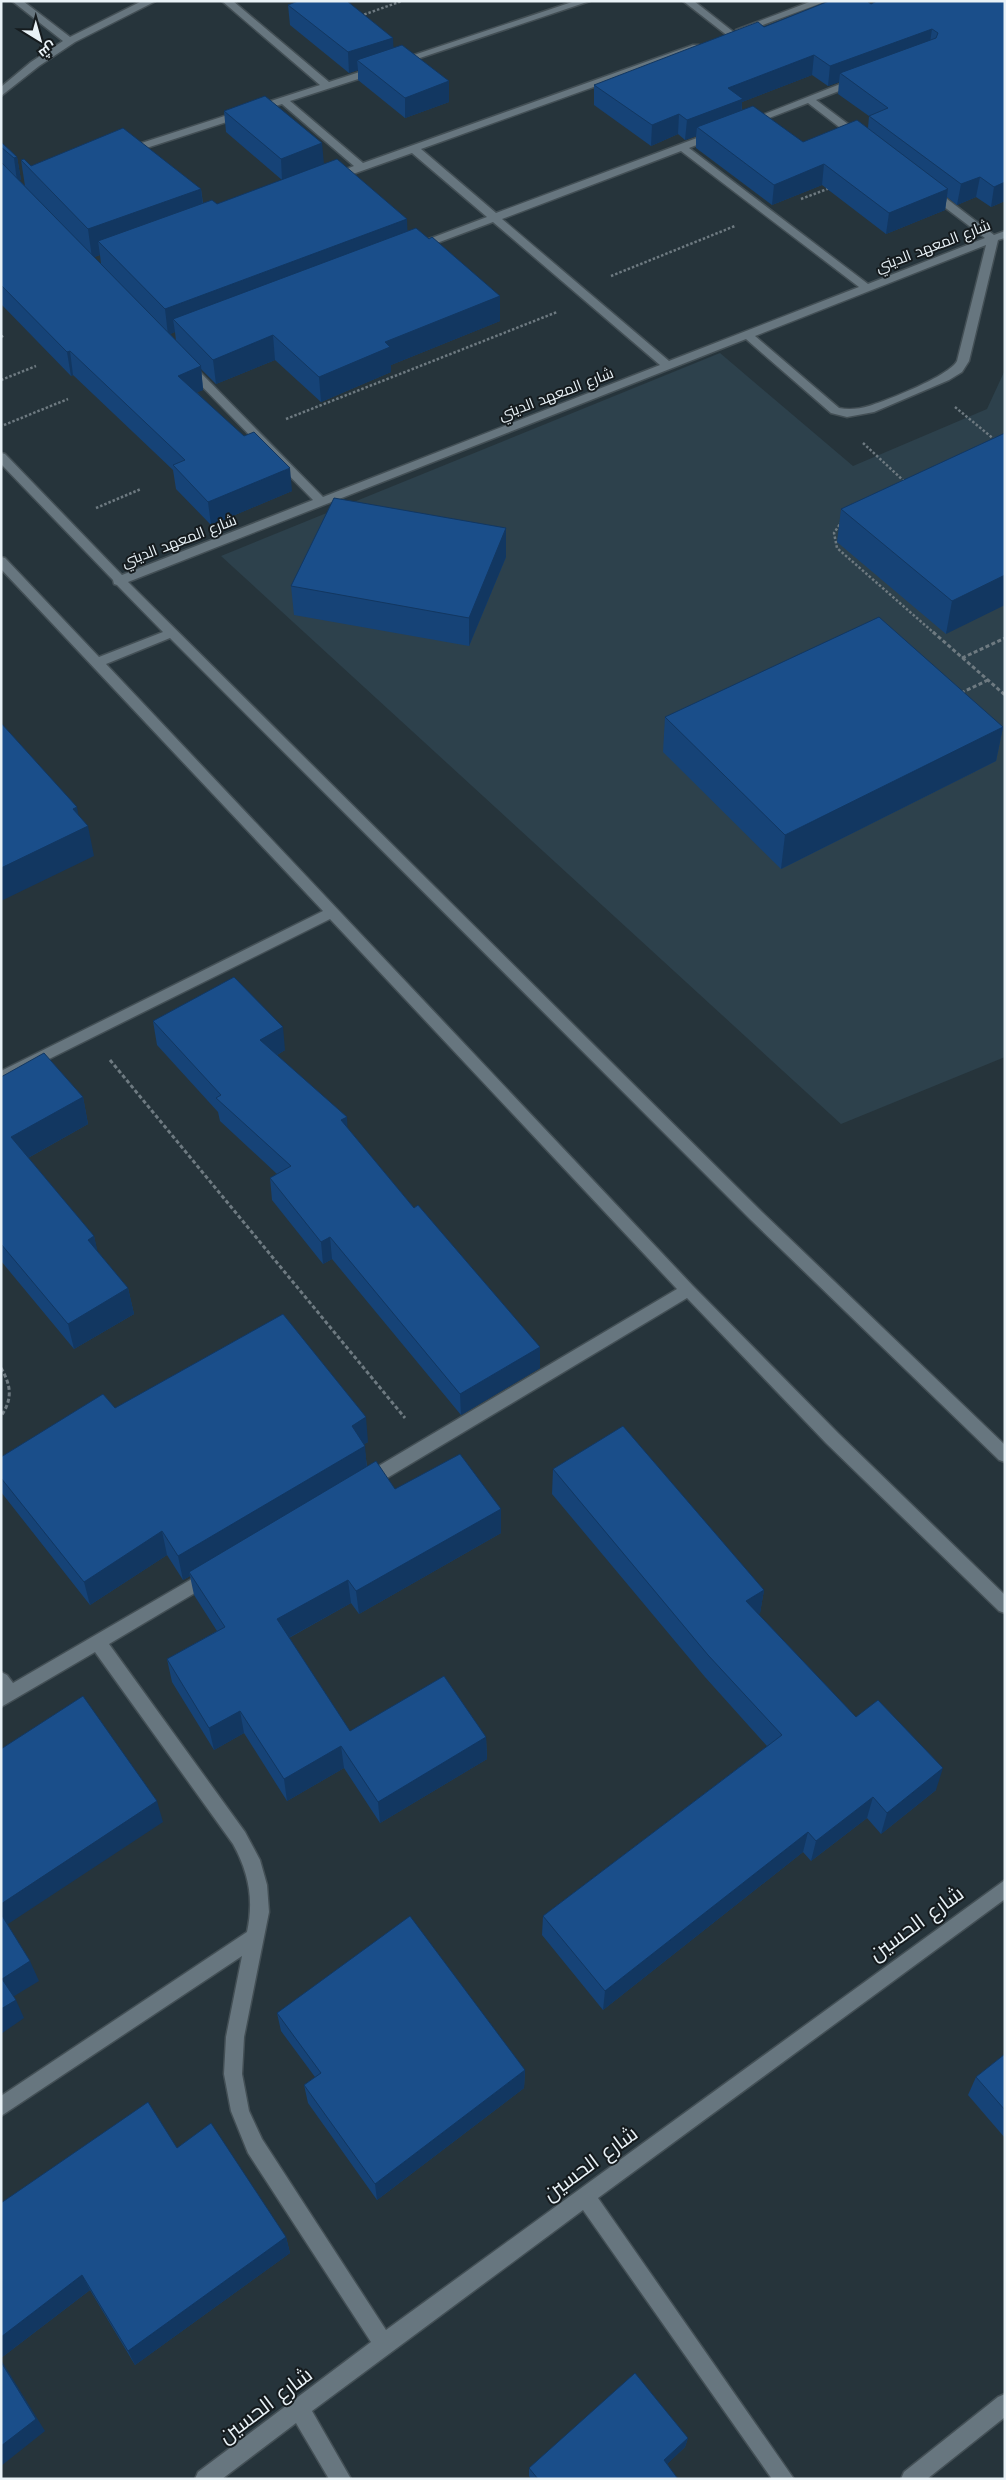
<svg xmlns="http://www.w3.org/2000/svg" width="1006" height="2480" font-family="'Work Sans',Cairo,sans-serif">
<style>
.built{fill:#2d414c}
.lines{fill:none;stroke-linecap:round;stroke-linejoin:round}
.minor-casing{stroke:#434f55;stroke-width:3}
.path-far1{stroke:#6e7a81;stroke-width:2.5;stroke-dasharray:2.5 2;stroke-linecap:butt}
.path{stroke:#6e7a81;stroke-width:3;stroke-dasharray:4 2.5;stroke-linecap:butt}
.minor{fill:#67767f;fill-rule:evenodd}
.wall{fill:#164377;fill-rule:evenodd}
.shaded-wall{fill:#123761}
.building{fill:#1a4e8a;stroke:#123761}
.labels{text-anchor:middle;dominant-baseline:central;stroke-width:4;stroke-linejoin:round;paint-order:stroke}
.far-street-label{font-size:15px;fill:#e9f2f7;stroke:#151b1e}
.near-street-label{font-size:21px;fill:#e9f2f7;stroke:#151b1e}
</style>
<rect width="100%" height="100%" fill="#26343b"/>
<polygon class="built" points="720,353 853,466 987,409 1005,370 1005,1057 841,1124 221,556"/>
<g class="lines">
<g class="minor-casing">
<g id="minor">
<polygon points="12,1 23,1 70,37 142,1 156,1 75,42 39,66 1,96 1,87 31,62 63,41"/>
<path d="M222,1H233L329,82L372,68H380V72L290,101L363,163L693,45H699V49L421,149L496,213L713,132L717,133V137L689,148L868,284L985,238L926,193V189H934L994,235L1005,231V238L998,240L969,361L962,372L949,380L874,412L847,417L831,413L746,339L128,582L762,1212L1005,1445V1462L999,1460L751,1220L170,638L106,664L693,1286L838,1433L1005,1595V1613L999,1611L826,1443L687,1298L372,1487L366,1489L360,1487L358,1482L360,1477L677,1289L330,919L1,1083V1071L323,911L1,569V557L5,558L99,657L163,632L117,585L114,584L113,580L1,464V453L5,454L122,575L313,500L185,369V365H193L323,497L660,365L493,222L421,249H413V245L487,217L412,153L336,180H328V176L354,166L282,104L131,153H123V149L320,85ZM681,151L859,287L669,361L502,219ZM986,245L957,361C949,376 888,400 869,406C860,409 848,410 839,408L755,336Z"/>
<polygon points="575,1 590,1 402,64 393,62"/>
<polygon points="683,1 694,1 736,34 728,36"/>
<polygon points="812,1 827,1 744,32 736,30"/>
<polygon points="858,77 863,80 862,82 816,100 864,136 864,140 856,140 808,103 751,125 742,123"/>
<path d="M209,1569L215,1571L217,1576L215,1581L109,1644L245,1832L260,1860L267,1885L269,1912L244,2037L242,2074L249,2111L262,2139L386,2330L1005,1880V1899L598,2198L794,2479H772L583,2210L312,2411L351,2479H329L296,2423L222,2479H195L198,2472L371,2342L248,2153L231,2111L224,2074L226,2037L242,1956L1,2116V2096L247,1932C254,1900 249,1873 233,1844L95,1652L1,1707V1672L7,1675L13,1683Z"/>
<polygon points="1005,2394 1005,2417 927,2479 901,2479 904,2472 998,2397"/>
</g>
</g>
<g class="path-far1">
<polyline points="360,16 402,1"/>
<polyline points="801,199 830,188"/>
<polyline points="611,276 735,226"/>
<polyline points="1,337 5,335"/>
<polyline points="1,380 36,366"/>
<polyline points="955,407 995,440"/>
<polyline points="286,419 557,312"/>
<polyline points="4,425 68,399"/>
<polyline points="863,443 906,483"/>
<polyline points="96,508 141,489"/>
<polyline points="842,521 834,533 837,548 934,633"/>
</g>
<g class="path">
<polyline points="933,632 1005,695"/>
<polyline points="962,658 1005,638"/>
<polyline points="961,693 988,680"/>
<polyline points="110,1060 405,1418"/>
<path d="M1,1368C11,1385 13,1399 1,1416"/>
</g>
<use href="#minor" class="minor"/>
</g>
<g class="wall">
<path d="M1005,1V201L991,207L976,197L957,205L947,197L945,210L886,234L822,185L772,205L696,148V136L685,140L678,134L651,146L594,105V85L764,27L871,4ZM812,75L828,86L839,82L838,94L869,116L868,128L803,142L742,110V102Z"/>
<polygon points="288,5 394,48 449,81 449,102 405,118 358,80 358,70 349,73 290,25"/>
<path d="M224,111L324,164L408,231L500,321L391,365V372L321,402L275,360L216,384L201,369L203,390L197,392L292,491L211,525L176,489L173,470L73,375L71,376L1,304V142L17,157L21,180H19L25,186L21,160L31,166L201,189L203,203L217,204L282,180L226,132ZM100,255L101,264L94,257ZM175,332L176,341L170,334Z"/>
<polygon points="1005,433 946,634 837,542 841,509"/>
<polygon points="506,557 469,646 294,615 291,586"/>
<polygon points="665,717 1003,727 996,761 781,869 663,752"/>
<polygon points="153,1021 285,1050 277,1055 347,1128 414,1208 540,1347 540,1368 461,1415 332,1259 323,1264 272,1200 270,1178 277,1174 220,1121 218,1112 157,1045"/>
<polygon points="1,1077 83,1097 88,1124 28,1158 94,1236 97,1251 128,1288 134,1314 74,1349 1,1261"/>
<polygon points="115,1408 368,1442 364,1444 367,1466 395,1489 501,1509 501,1533 359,1614 351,1603 289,1638 350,1731 486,1737 487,1759 380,1823 344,1768 287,1801 244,1733 214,1750 172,1682 167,1659 217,1631 194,1595 190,1576 183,1580 167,1555 90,1605 1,1492 1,1457"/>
<polygon points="553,1469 764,1590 760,1613 758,1614 856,1717 936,1790 881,1834 867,1818 811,1861 803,1852 603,2010 542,1935 543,1916 767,1746 705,1677 552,1494"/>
<polygon points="277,2013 525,2070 524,2088 377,2200 308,2103 304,2085 315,2077 281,2031"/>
<polygon points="1005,2054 1005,2138 968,2095 976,2077"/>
<polygon points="177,2148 286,2237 290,2253 135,2365 90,2290 1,2358 1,2203"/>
<polygon points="688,2438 685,2447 667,2464 678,2479 531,2479 529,2476 529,2468"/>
</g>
<g class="shaded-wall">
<polygon points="932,29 929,49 840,73 839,82 828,86 830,66"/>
<polygon points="393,38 394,58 357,60 358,70 349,73 348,52"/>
<polygon points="814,55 812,75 742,102 741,119 697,127 696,136 685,140 687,120 728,88"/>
<polygon points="449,81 449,102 405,118 405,98"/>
<polygon points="679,114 678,134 651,146 652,125"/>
<polygon points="322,143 324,164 282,180 281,159"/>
<polygon points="17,157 21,180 17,181 14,158"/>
<polygon points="824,164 822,185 772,205 774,185"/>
<polygon points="980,177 976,197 957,205 961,184"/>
<polygon points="1005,182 1005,201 991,207 994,187"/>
<polygon points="201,189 204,218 98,241 100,255 92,258 88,229"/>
<polygon points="948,189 945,210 886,234 889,213"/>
<polygon points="407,219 408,245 173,319 175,332 168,335 165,309"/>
<polygon points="500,296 500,321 391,365 391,372 321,402 319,377 385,342"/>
<polygon points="273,335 275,360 216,384 213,360"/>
<polygon points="70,351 73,375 71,376 67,352"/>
<polygon points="201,366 203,390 181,399 178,376"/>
<polygon points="290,468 292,491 211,525 208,502"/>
<polygon points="506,528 506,557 469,646 469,618"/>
<polygon points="1005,575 1005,605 946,634 952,601"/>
<polygon points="1003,727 996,761 781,869 785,835"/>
<polygon points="77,807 81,830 88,826 94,856 1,901 1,868 73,809"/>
<polygon points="283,1027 285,1050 262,1064 260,1040"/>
<polygon points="83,1097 88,1124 17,1164 11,1137"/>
<polygon points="347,1117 348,1139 341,1120"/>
<polygon points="94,1236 100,1262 88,1240"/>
<polygon points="330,1237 332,1259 323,1264 321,1242"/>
<polygon points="128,1288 134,1314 74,1349 68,1324"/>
<polygon points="540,1347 540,1368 461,1415 460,1394"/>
<polygon points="366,1417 368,1442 354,1450 352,1426"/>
<polygon points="365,1446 367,1471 189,1572 190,1576 183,1580 178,1556"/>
<polygon points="501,1509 501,1533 359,1614 356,1591"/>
<polygon points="162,1531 167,1555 90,1605 84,1582"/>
<polygon points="348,1580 351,1603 281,1642 277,1619"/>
<polygon points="764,1590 760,1613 742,1625 746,1601"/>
<polygon points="240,1711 244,1733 214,1750 209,1728"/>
<polygon points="486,1737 487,1759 380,1823 378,1802"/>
<polygon points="341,1746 344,1768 287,1801 284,1779"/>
<polygon points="943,1768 936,1790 881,1834 887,1813"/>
<polygon points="873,1797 867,1818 811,1861 816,1841"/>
<polygon points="157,1801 163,1822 5,1926 1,1917 1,1904"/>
<polygon points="808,1832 803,1852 603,2010 605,1991"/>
<polygon points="30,1961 39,1981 11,1998 2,1979"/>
<polygon points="16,2000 24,2018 1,2034 1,2009"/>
<polygon points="525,2070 524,2088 377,2200 375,2184"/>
<polygon points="286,2237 290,2253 135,2365 128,2351"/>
<polygon points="82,2275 90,2290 1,2358 1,2337"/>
<polygon points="1,2360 45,2431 1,2466"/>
<polygon points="688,2438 685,2447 662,2469 664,2460"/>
</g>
<g class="building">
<polygon points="298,1 347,1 393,38 348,52 288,5"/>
<polygon points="829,1 867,1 871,4 877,1 1005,1 1005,182 994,187 980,177 961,184 869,116 888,108 840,73 936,38 938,33 932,29 830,66 814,55 728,88 743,99 687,120 679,114 652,125 594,85 758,22 764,27"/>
<polygon points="402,45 449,81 405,98 357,60"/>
<polygon points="265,96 322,143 281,159 224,111"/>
<polygon points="753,106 803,142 857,120 948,189 889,213 824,164 774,185 697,127"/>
<polygon points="123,128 201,189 88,229 21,160 24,159 31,166"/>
<polygon points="1,142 17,157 14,158 1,147"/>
<polygon points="337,159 407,219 165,309 98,241 212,200 217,204"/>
<polygon points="1,162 201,366 178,376 244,436 254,432 290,468 208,502 173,465 185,460 70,351 67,352 1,285"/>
<polygon points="416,228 429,239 432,237 500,296 385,342 390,347 319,377 273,335 213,360 173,319"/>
<polygon points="1005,433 1005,575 952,601 841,509"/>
<polygon points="334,498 506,528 469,618 291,586"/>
<polygon points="879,617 1003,727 785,835 665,717"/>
<polygon points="1,723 77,807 73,809 88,826 1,868"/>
<polygon points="234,977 283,1027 260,1040 347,1117 341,1120 414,1208 418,1205 540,1347 460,1394 330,1237 321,1242 270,1178 291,1166 216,1098 221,1095 153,1021"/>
<polygon points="44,1053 83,1097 11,1137 94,1236 88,1240 128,1288 68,1324 1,1244 1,1077"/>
<polygon points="283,1314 366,1417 352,1426 365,1446 178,1556 162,1531 84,1582 1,1478 1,1457 103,1394 115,1408"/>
<polygon points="623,1426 764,1590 746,1601 856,1717 878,1700 943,1768 887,1813 873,1797 816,1841 808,1832 605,1991 543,1916 782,1735 708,1655 553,1469"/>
<polygon points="460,1454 501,1509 356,1591 348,1580 277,1619 350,1731 444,1676 486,1737 378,1802 341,1746 284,1779 240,1711 209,1728 167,1659 225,1627 189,1572 376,1461 395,1489"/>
<polygon points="83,1696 157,1801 1,1904 1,1749"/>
<polygon points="1,1914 30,1961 2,1979 16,2000 1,2009"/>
<polygon points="410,1916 525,2070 375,2184 304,2085 321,2073 277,2013"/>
<polygon points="1005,2054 1005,2110 976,2077"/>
<polygon points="148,2102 177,2148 211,2123 286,2237 128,2351 82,2275 1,2337 1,2203"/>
<polygon points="1,2362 36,2419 1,2446"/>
<polygon points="635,2373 688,2438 664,2460 678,2479 538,2479 529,2468"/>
</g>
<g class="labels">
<g class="far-street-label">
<text transform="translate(933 246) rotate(-21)">شارع المعهد الديني</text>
<text transform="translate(556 394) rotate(-21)">شارع المعهد الديني</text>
<text transform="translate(179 541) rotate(-21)">شارع المعهد الديني</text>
</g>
<g class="near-street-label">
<text transform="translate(916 1923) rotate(-36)">شارع الحسين</text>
<text transform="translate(590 2163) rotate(-36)">شارع الحسين</text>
<text transform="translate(265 2405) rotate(-37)">شارع الحسين</text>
</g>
</g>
<rect width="1006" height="2480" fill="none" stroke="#e9f2f7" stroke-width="5"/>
<g transform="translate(40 40) rotate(143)" stroke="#151b1e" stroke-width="4" paint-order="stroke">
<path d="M0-4L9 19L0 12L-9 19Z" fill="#e9f2f7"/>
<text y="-8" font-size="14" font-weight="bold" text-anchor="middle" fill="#e9f2f7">ش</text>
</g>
</svg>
